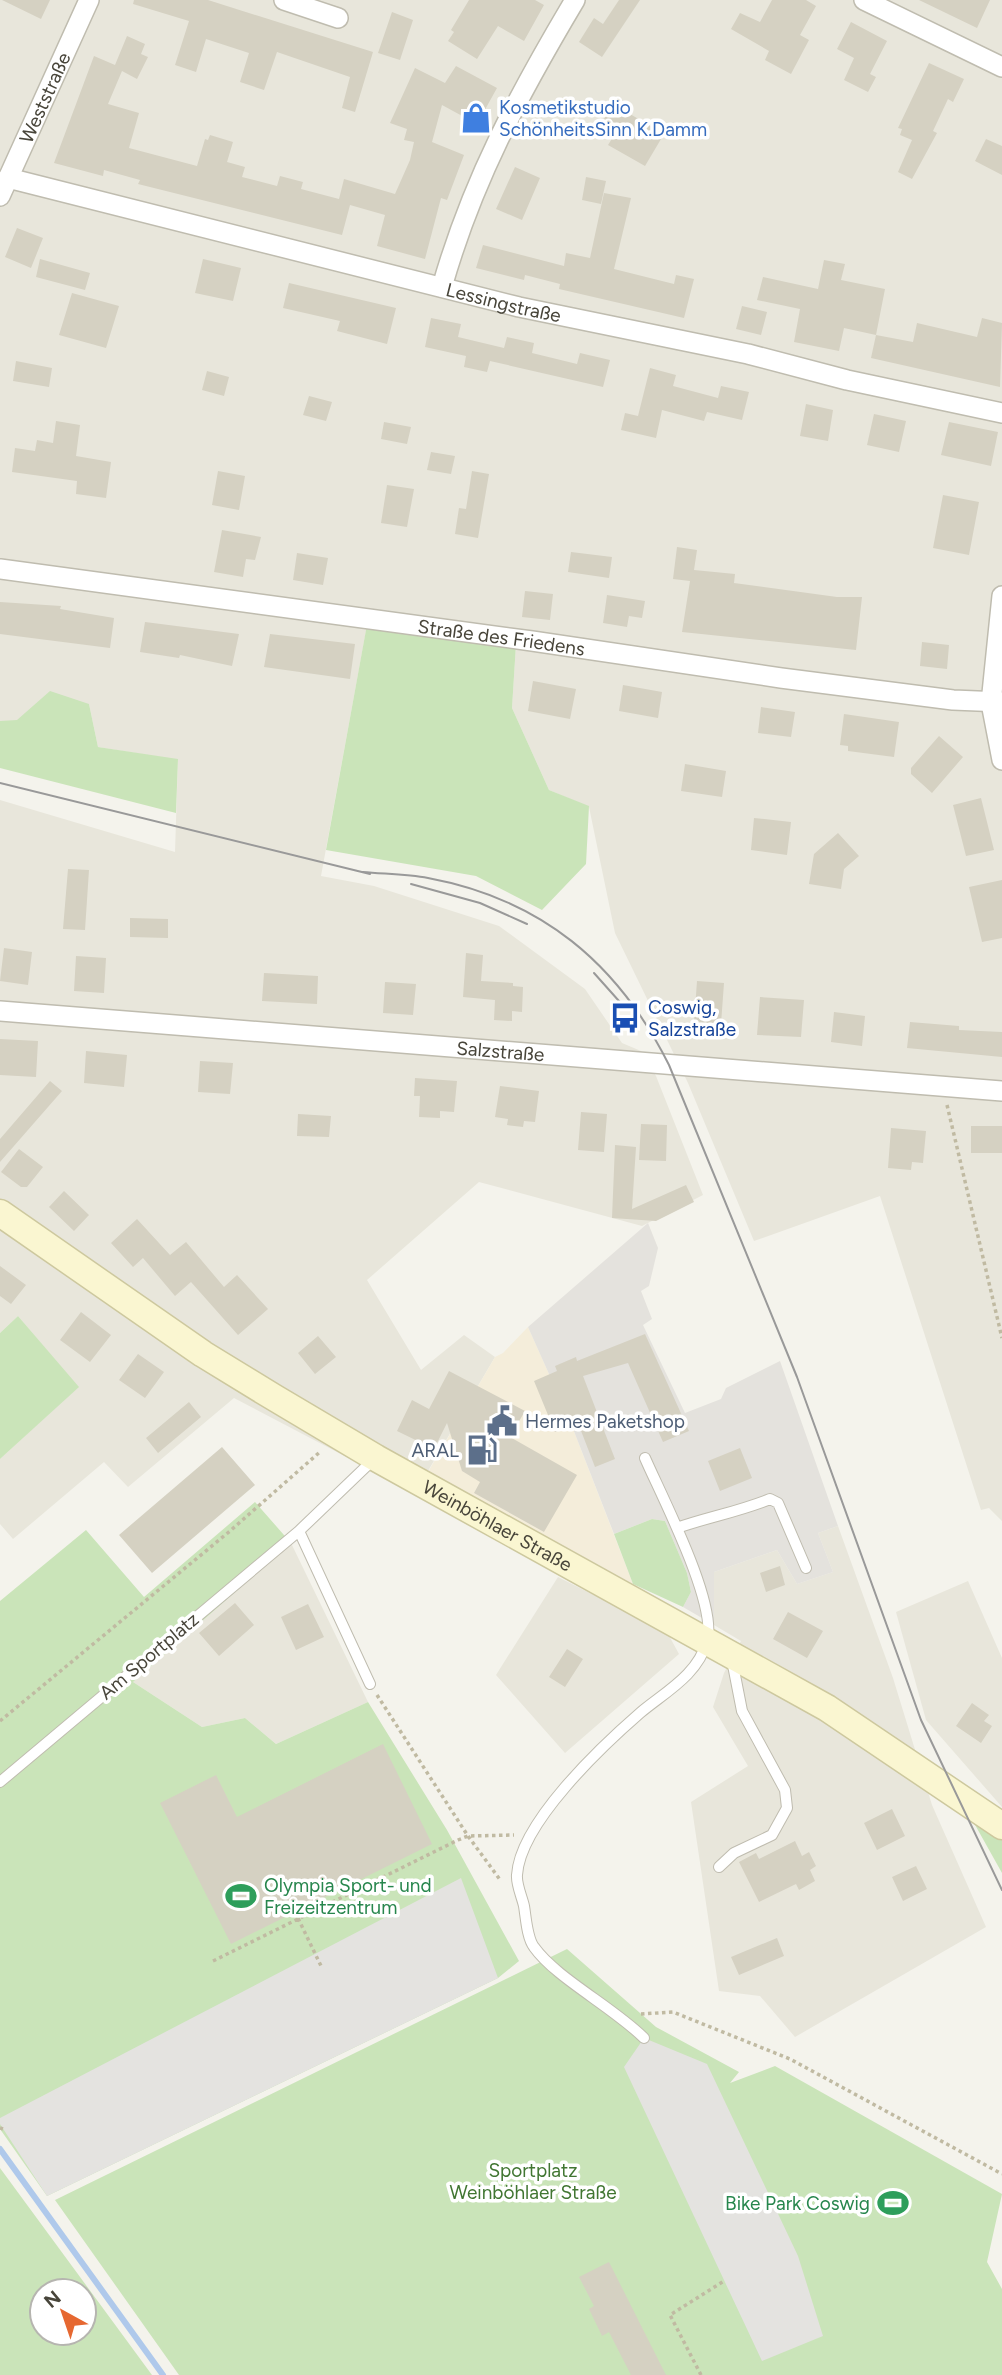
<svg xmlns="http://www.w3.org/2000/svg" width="1002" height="2375" viewBox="0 0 1002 2375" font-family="Figtree,sans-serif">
  <rect width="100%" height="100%" fill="#f4f3ec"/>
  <path fill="#e8e6db" d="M0,0h1002v1521l-13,-13 -8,2 -101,-314 -126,45 -66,-158 -73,-150 -26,-126 -40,-17 -37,-82 4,-64 -148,-24 -47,256 53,10 125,40 86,63 37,54 19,8 15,25 47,119 -61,31 -163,-44 -112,98 54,90 43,-35 31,22 -80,136 -181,-95 -106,89 -24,-25 -91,77 -13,-15v-65l78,-72 -60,-71 -18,17v-533l175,52 3,-92 -80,-13 -9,-43 -72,17h-17z
    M838,1526l55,152 39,127 54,122 -191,110 -35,-41 -41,-5 -28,-189 57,-36 -35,-59 11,-34 17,-32 -27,-16v-53l63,-22 20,34 36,-12 -15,-39z
    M291,1543l77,159 -92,42 -31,-26 -43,9 -69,-45z
    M558,1577l109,55 12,22 -114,99 -69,-78z
    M968,1581l34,77v149l-76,-87 -30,-108z"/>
  <path fill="#f4edda" d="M528,1327l42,94 63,163 -205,-112 67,-115 8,-4z"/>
  <path fill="#e4e2dd" d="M648,1223l10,25 -9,38 -8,5 11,28 -9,6 42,88 36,-14 5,-11 54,-27 58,165 -20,7 15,39 -36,12 -20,-34 -63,22v53l-31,-18 8,-15 -4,-19 -22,-52 -13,-2 -38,15 -44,-113 -42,-94z"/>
  <path fill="#cae4b9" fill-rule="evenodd" d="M368,619l148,25 -4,64 37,82 40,16 -3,58 -44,46 -66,-34 -150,-26z
    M50,691l39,13 9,43 80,12 -2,54 -176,-45v-47l17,-1z
    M18,1316l61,71 -79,72v-126z
    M255,1502l36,41 -158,139 69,45 43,-9 31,26 92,-42 79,128 72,131 -21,17 -451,218 -47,-67v-528l86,-71 58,67z
    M652,1519l13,2 22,52 4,19 -8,15 -50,-23 -19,-50z
    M977,1820l25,18v35l-28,-50z
    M567,1949l89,78 83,45 -9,11 45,-17 227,128 -15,68 15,27v86h-823l-124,-175z
    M0,2168l152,207h-152zM42,2291h42v42h-42z"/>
  <path fill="#e4e3e0" d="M461,1878l37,100 -451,218 -47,-72v-6z
    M644,2038l63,26 91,192 25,80 -61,25 -138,-294z"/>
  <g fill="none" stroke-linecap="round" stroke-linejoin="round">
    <path stroke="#afc9eb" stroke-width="6" d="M0,2149l163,226"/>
  </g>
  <path fill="#d5d1c2" d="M2,0h48l-9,19z
    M134,0h74l165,52 -18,60 -13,-4 8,-31 -73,-25 -13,38 -24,-8 9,-29 -43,-14 -10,33 -21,-7 14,-44 -56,-17z
    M469,0h66l9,5 -20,36 -26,-15 -21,33 -29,-18 6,-9 -3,-2z
    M619,0h21l-38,57 -23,-15 15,-24 9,6z
    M772,0h34l10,6 -16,29 9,5 -18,34 -26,-14 4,-9 -38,-22 9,-16 20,9z
    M919,0h71l-13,28z
    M392,12l21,8 -13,40 -22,-7z
    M851,22l36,19 -17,33 6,3 -8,15 -24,-12 10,-22 -17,-9z
    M127,36l18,8 -4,10 7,3 -11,22 -15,-8 -14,33 31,9 -10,35 68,18 8,-27 3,1 2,-5 23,7 -6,20 18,5 -3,10 35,9 3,-10 23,6 -2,7 38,10 5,-20 51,15 15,-34 4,-18 -10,-2 3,-11 -17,-6 25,-55 30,15 11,-17 41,22 -20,36 -35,-19 -10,37 32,13 -17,45 -6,-2 -16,61 -48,-13 8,-31 -35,-10 -8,30 -204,-51 2,-4 -36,-10 -1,6 -49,-13 40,-107 21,9z
    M929,63l35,16 -11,23 -5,-3 -15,32 4,2 -25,46 -14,-7 14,-32 -12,-5 2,-6 -4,-1z
    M613,104l51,30 -19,32 -37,-21 5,-8 -15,-8z
    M986,139l16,7v29l-27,-14z
    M515,167l25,11 -18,42 -26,-11z
    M586,177l20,4 -5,23 -19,-4z
    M604,193l27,5 -17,71 60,15 2,-9 18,4 -10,39 -125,-29 1,-5 -35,-9 -1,5 -48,-12 7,-23 81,21 2,-13 24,5z
    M17,228l26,10 -12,30 -26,-11z
    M40,259l50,14 -5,17 -49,-13z
    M203,259l38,9 -8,33 -38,-8z
    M824,260l21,4 -4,16 44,9 -9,46 37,7 4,-19 60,14 5,-19 20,5 -2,64 -129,-29 5,-23 -32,-7 -5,23 -45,-9 6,-33 -43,-9 6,-23 55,12z
    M289,283l107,25 -9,36 -50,-13 3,-10 -57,-13z
    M72,293l47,13 -13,42 -47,-13z
    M742,306l25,6 -6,23 -25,-6z
    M431,318l30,6 -3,13 46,11 3,-11 27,6 -2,10 45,11 3,-11 30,7 -7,27 -113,-26 -3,11 -23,-5 2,-11 -41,-9z
    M16,361l36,7 -3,19 -36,-6z
    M650,368l26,7 -3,11 45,12 3,-12 28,6 -7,28 -35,-8 -3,9 -42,-11 -6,28 -35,-8 4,-17 13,3z
    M207,371l22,6 -5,19 -22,-6z
    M309,396l23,6 -6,19 -23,-6z
    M806,404l27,6 -5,31 -28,-5z
    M874,414l32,7 -7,31 -32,-7z
    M56,421l24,4 -4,31 35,6 -5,36 -30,-4 1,-13 -65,-9 3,-24 20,3 2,-11 16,3z
    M384,422l27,5 -4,17 -26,-5z
    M949,422l49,10 -7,34 -50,-11z
    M431,452l24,4 -4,18 -24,-4z
    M218,471l27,5 -6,34 -27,-5z
    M472,471l17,3 -11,64 -23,-4 4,-26 7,1z
    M387,485l27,4 -7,38 -26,-4z
    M943,495l36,7 -10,53 -36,-7z
    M222,530l39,7 -6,23 -9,-1 -3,18 -29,-5z
    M677,547l20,3 -3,20 41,4 -1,9 103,14h25l-6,53 -174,-18 8,-51 -17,-2z
    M571,552l41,5 -3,21 -41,-6z
    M297,553l31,5 -5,27 -30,-5z
    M525,591l28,3 -3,26 -28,-3z
    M607,595l38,6 -3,17 -13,-2 -2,11 -24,-4z
    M0,602l61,4 -1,3 54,9 -4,30 -110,-14z
    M145,622l94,12 -7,32 -52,-11 -1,3 -39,-6z
    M270,634l85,10 -5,35 -86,-12z
    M922,642l27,3 -2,24 -27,-3z
    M533,681l43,8 -6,30 -42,-8z
    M623,685l39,7 -4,26 -39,-7z
    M761,707l34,5 -4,25 -33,-4z
    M844,714l55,8 -5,35 -46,-6v-5l-8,-1z
    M939,736l24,21 -31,36 -21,-19v-6z
    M685,764l41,7 -4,26 -41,-6z
    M981,798l13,52 -28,6 -13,-51z
    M754,818l37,4 -4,33 -36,-5z
    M838,833l21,23 -15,13 -3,20 -32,-5 5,-30z
    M68,869l21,1 -4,60 -22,-1z
    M1002,880v58l-20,4 -13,-55z
    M130,918l38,1v19l-38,-1z
    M4,948l28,4 -4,33 -28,-4z
    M466,953l17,2 -2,26 32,2v3l10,1 -1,25 -10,-1v10l-18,-1 1,-20 -32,-3z
    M76,956l30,2 -2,35 -30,-2z
    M264,973l54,3 -1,28 -55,-3z
    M697,981l27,2 -3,41 -27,-1z
    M385,982l31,2 -3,31 -30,-2z
    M760,997l44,3 -3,37 -44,-2z
    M834,1012l31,4 -3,30 -31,-4z
    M910,1022l49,4v4l43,2v25l-95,-9z
    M0,1039l38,2 -2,36 -36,-2z
    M86,1051l41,4 -3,32 -40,-4z
    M200,1061l33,2 -3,31 -32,-2z
    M415,1078l42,3 -3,31 -14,-1v7l-21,-1 1,-21h-6z
    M50,1081l12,10 -62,71v-23z
    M500,1086l39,5 -4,31 -11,-1 -1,6 -16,-2 1,-6 -13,-2z
    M581,1112l26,2 -3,38 -26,-2z
    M298,1114l33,2 -2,21 -32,-1z
    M641,1124l26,1 -1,36 -27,-1z
    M971,1126h31v27h-31z
    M891,1128l35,3 -3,32 -11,-1 -1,8 -23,-2z
    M615,1145l21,2 -4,62 54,-24 8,17 -38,19 -44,-3z
    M19,1149l24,18 -16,20h-6l-20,-15z
    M64,1191l25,24 -15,16 -25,-24z
    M137,1219l33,36 16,-13 38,45 13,-12 31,34 -30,26 -47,-53 -16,14 -32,-38 -10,9 -22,-24z
    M0,1266l26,19 -15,19 -11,-8z
    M81,1312l30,23 -21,27 -30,-22z
    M645,1334l44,97 -26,11 -35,-79 -45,13 32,83 -20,8 -17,-44 -23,9 -21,-51 23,-10 -2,-5 21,-9 1,4z
    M318,1336l18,21 -21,17 -17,-21z
    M138,1354l26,18 -19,26 -26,-18z
    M449,1371l76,40 -15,26 67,38 -33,57 -70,-39 6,-11 -18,-11 -15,-48 -13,26 -37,-18 15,-31 17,9z
    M189,1402l12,15 -43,36 -12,-15z
    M222,1447l33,38 -103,88 -33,-38z
    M740,1448l12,30 -32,13 -12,-30z
    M780,1566l5,19 -19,7 -6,-19z
    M235,1603l19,22 -35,31 -20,-23z
    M308,1604l16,33 -28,13 -15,-33z
    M788,1612l35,19 -16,27 -34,-19z
    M567,1649l16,10 -18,28 -16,-10z
    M972,1703l17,12 -5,6 8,5 -11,17 -25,-17z
    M383,1744l49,100 -201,100 -71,-141 56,-28 21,42z
    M892,1809l13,27 -28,14 -13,-27z
    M795,1841l7,15 7,-4 7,14 -6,4 5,11 -16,9 -3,-6 -37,18 -20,-40 17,-9 3,6z
    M916,1866l11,23 -24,12 -11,-24z
    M777,1938l7,18 -45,19 -8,-18z
    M609,2262l57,113h-35l-22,-43 -7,4 -13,-27 5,-3 -15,-29z"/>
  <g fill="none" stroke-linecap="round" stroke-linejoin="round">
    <g stroke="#bfbcaf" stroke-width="12">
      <path id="lane" d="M677,1528c31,-11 61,-16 93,-29l8,4 28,65
        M370,1684l-71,-153 74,-71
        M0,1782l299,-251
        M719,1867l15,-14 38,-18 15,-27 -2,-18 -43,-79 -10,-51
        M644,2038c-31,-31 -88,-60 -110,-91 -7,-9 -8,-29 -10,-41 -2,-9 -8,-22 -7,-31 3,-52 85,-129 123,-162 25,-21 58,-38 67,-72 11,-37 -46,-146 -62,-183"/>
    </g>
    <g stroke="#bfbcaf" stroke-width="22">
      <g id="street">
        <path d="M284,0l54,18"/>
        <path d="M864,0l138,67"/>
        <path id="s1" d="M8,178l511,129 229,47 99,26 155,33"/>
        <path id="s2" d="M0,196l89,-196"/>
        <path d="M442,287c30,-106 77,-193 133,-287"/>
        <path id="s3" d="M0,569l532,72 249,37 172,22 49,2"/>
        <path d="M1002,596l-11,107 11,57"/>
        <path id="s4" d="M0,1011l1002,80"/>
      </g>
    </g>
    <g stroke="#cdc89e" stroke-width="29">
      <g id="secondary">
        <path id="s5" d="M0,1213l203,141 72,44 101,60 451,250 175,118"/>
      </g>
    </g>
    <path stroke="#c0baa2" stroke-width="3.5" stroke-dasharray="3.5 3.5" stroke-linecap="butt" d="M947,1105l55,233
      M377,1695l91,141 33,45
      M0,1721l230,-190 91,-80
      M295,1912l27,56
      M213,1961l245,-121 10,-4 46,-1
      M641,2014l32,-2 117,47 212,115
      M0,2128l3,1
      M701,2375l-31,-60 54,-34"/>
    <use href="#lane" stroke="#fff" stroke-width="10"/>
    <use href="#street" stroke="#fff" stroke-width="19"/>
    <use href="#secondary" stroke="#faf6d1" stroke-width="26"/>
    <path stroke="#999" stroke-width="2" d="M0,783l370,91
      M363,872c21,2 44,2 65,6 113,21 190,85 241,187l128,312 124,343 81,170
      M411,884l69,19 47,21
      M594,973l33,37"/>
  </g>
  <defs>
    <g id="shop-bare" transform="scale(2.415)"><path d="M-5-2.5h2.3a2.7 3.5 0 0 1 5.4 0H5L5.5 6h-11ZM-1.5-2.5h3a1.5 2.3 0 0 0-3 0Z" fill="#3f7fe0" stroke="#fff" stroke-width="2.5" paint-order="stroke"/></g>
    <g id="bus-bare" transform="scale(2.415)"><path d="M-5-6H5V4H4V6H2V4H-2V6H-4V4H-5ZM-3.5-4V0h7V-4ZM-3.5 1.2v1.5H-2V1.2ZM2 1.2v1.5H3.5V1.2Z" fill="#1a4fb4" stroke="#fff" stroke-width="2.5" paint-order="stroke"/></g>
    <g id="civic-bare" transform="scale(2.415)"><path d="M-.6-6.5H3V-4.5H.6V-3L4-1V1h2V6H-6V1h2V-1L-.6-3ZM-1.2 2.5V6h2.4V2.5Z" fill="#5c6f8a" stroke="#fff" stroke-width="2.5" paint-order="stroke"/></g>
    <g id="fuel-bare" transform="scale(2.415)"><path d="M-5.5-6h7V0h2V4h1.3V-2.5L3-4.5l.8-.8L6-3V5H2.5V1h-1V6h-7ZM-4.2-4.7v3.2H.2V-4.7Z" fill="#5c6f8a" stroke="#fff" stroke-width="2.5" paint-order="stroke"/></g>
    <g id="stadium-bare" transform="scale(2.415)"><path d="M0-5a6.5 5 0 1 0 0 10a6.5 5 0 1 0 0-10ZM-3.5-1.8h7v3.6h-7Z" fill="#2e9e5b" stroke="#fff" stroke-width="2.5" paint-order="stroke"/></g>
  </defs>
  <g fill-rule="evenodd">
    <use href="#shop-bare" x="476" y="118"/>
    <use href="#bus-bare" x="625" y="1018"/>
    <use href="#civic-bare" x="502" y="1421"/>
    <use href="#fuel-bare" x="482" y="1450"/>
    <use href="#stadium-bare" x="241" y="1896"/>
    <use href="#stadium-bare" x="893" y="2203"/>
  </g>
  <g text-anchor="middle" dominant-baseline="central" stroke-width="7" stroke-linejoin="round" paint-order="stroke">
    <g font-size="19" fill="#48453a" stroke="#fff">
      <text stroke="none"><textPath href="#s2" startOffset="108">Weststraße</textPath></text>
      <text stroke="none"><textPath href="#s1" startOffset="511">Lessingstraße</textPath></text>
      <text stroke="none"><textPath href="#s3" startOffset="506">Straße des Friedens</textPath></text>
      <text stroke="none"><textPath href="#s4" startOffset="502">Salzstraße</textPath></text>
      <text stroke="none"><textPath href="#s5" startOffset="588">Weinböhlaer Straße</textPath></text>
      <text transform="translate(149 1656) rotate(-40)">Am Sportplatz</text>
    </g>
    <g font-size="19" fill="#366cbe" stroke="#fff" text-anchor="start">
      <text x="499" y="107">Kosmetikstudio<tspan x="499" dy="22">SchönheitsSinn K.Damm</tspan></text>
    </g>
    <g font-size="19" fill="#164399" stroke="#fff" text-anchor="start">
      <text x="648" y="1007">Coswig,<tspan x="648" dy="22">Salzstraße</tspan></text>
    </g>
    <g font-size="19" fill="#4e5e75" stroke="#fff" text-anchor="start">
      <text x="525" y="1421">Hermes Paketshop</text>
      <text x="459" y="1450" text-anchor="end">ARAL</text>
    </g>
    <g font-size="19" fill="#27864d" stroke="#fff" text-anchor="start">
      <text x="264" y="1885">Olympia Sport- und<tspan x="264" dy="22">Freizeitzentrum</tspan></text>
      <text x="870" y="2203" text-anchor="end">Bike Park Coswig</text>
    </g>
    <g font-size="19" fill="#417632" stroke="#fff">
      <text x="533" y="2170">Sportplatz<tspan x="533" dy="22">Weinböhlaer Straße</tspan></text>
    </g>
  </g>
  <g transform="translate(63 2312) rotate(320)"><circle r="33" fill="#ffffff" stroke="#b6b5b0" stroke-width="2"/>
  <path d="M0-5L12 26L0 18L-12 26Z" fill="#e66831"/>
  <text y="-10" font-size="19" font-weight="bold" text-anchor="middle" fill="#48453a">N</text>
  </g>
</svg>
